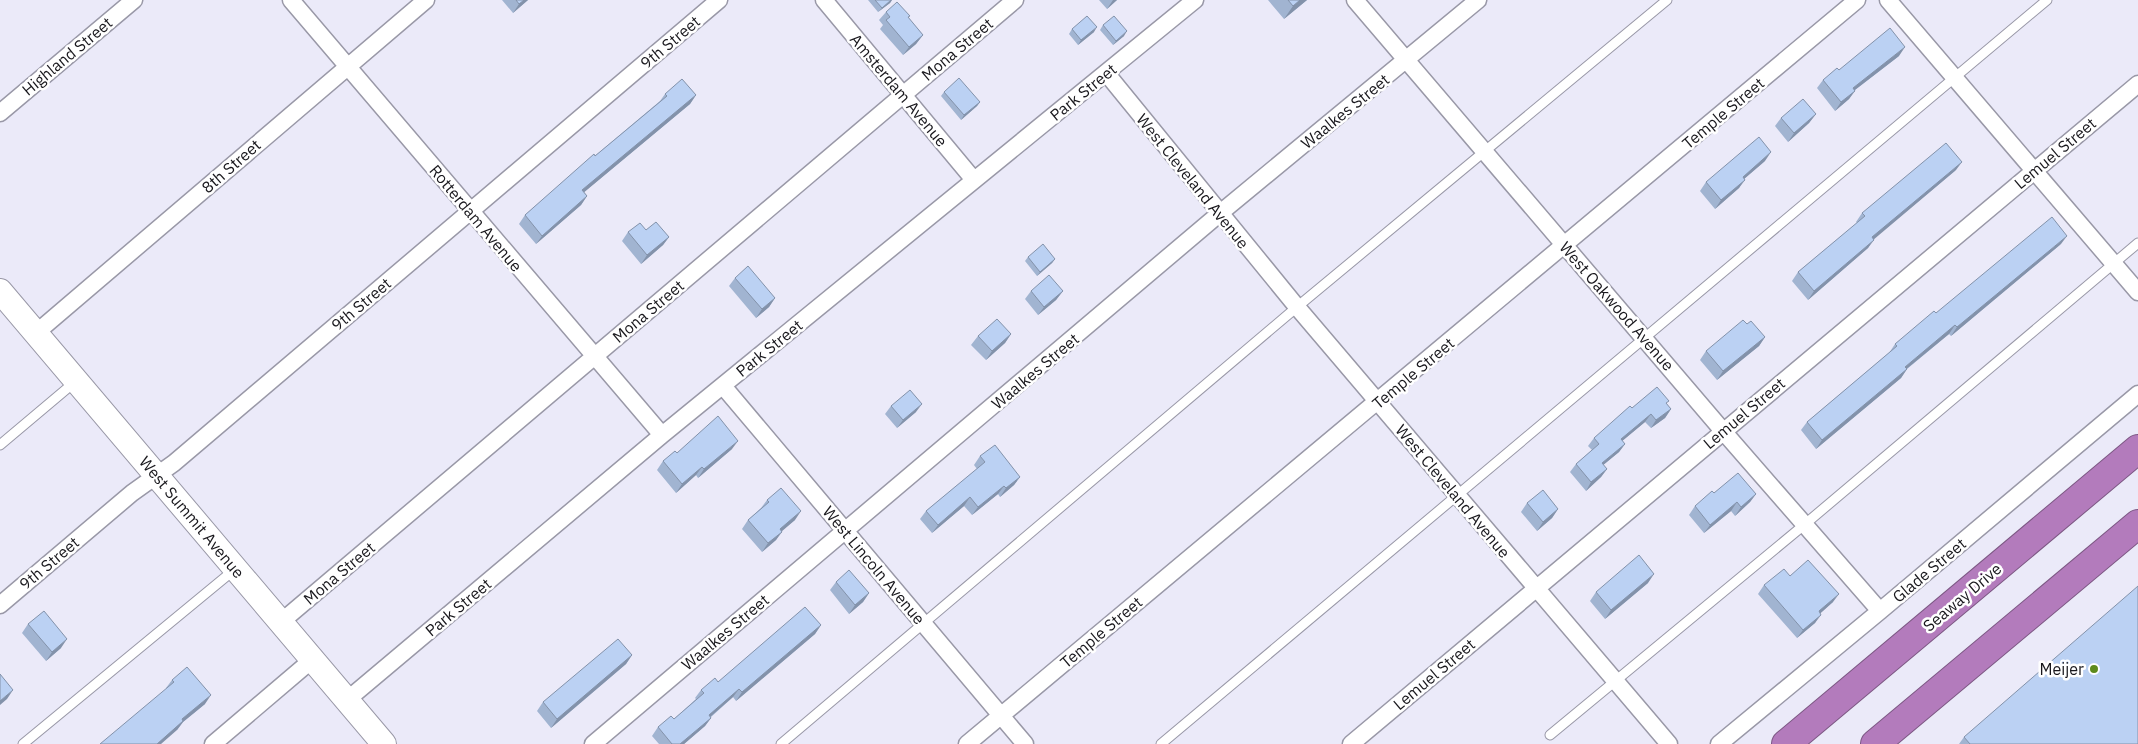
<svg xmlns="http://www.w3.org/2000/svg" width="2138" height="744" viewBox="0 0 2138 744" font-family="'IBM Plex Sans',sans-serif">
  <rect width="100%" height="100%" fill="#ebeaf9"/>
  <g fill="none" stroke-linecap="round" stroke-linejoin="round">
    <g stroke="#9998a7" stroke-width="11">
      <path id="lane" d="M0,445l76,-64
        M1550,735l254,-210 334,-282
        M23,744l211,-174
        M781,744l516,-437 370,-307
        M1161,744l886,-744"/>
    </g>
    <g stroke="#9998a7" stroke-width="19">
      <path id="street" d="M291,0l371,435
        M824,0l150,180
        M1355,0l368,431 157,180
        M1888,0l250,292
        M1107,74l190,233 372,437
        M0,113l134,-113
        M36,333l390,-333
        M723,386l302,358
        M0,605l132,-112 42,-30 545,-463
        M281,622l734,-622
        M347,700l315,-265 533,-435
        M213,744l100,-85
        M593,744l626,-530 259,-214
        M967,744l890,-744
        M1351,744l787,-660
        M1719,744l161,-133 258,-217"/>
    </g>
    <g stroke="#9998a7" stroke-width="26">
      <path id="secondary" d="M0,291l384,453"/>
    </g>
    <g stroke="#7d5884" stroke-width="30">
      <path id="highway" d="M1786,744l352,-295
        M1875,744l263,-220"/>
    </g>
    <use href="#lane" stroke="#fff" stroke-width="9"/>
    <use href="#street" stroke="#fff" stroke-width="16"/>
    <use href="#secondary" stroke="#fff" stroke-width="24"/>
    <use href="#highway" stroke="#b37bbc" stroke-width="28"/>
  </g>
  <path fill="#a1b4d1" d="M502,0h26l-15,13z
    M868,0h24l-2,3 -12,9z
    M1099,0h18l-10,9z
    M1268,0h39l-23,19z
    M886,12l22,6 15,17 -7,9 -13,11 -23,-26 3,-4 -4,-5z
    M1103,25l21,11 -11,9 -13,-15z
    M1072,29l22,3 -16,13 -9,-11z
    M1899,56l-44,34 -6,9 -14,12 -18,-23 6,-8 16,-10z
    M944,92l36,10 -3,4 -16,14 -20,-24z
    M665,94l31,1 -6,9 -106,88 3,4 -6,9 -45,39 -17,-20 6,-9 135,-114z
    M1816,114l-7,9 -21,19 -13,-16 6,-8z
    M1765,161l-21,18 -5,9 -24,21 -15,-18 6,-9z
    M1956,170l-83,69 -5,9 -60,52 -16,-19 6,-9 59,-49 -1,-1 6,-9z
    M646,230l23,7 -6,8 -22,19 -19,-23 6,-9z
    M2061,244l-110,92 -2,-2 -42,35 -6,9 -85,71 -15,-19 6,-8 82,-69 6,-9 41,-31z
    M1028,257l27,2 -3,4 -15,13 -12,-15z
    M735,278l40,20 -6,9 -13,11 -27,-32z
    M1031,291h32l-7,9 -18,15 -13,-16z
    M1747,324l18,13 -6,9 -42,34 -17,-20 6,-9z
    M1011,334l-6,9 -19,17 -15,-15 7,-9z
    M1666,404l5,5 -6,9 -14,10 -6,-6 -23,19 3,3 -6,8 -16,13 4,4 -6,8 -15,14 -16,-19 6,-8 16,-14 -4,-4 6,-8 38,-30z
    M891,406l25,6 -19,16 -12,-14z
    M732,449l-34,29 -2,-3 -20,18 -19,-23 6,-9 14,-8z
    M980,456l40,21 -6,8 -14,12 -2,-3 -26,21 -8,-9 -32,27 -12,-14 6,-8 51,-42 -3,-4z
    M1756,494l-6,8 -15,14 -4,-5 -27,22 -15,-18 6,-9z
    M767,500l28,20 -14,11 -5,9 -14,12 -20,-23 6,-9 13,-12z
    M1527,503l31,6 -6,9 -15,13 -16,-19z
    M1790,576l43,26 -13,11 -5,10 -18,15 -39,-44 6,-9z
    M836,582l33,11 -6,9 -14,12 -19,-24z
    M1648,583l-43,36 -15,-18 6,-9z
    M28,624l33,24 -15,13 -24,-28z
    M821,625l-6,9 -79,67 -3,-4 -22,20v1l-6,8 -21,18h-25l-7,-8 6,-9 16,-8 22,-20 -1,-1 6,-8 17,-8z
    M632,655l-6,9 -75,64 -14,-17 6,-9z
    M172,680l33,24 -22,18 -6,8 -11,-42z
    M1964,737l174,7h-179z"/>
  <path fill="#8392aa" d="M524,0h4l-15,13 6,-9z
    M891,0h1l-2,3 -12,9 4,-4z
    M1113,0h4l-10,9z
    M1300,0h7l-23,19 9,-13z
    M1097,27l-3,5 -16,13 3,-5z
    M1127,31l-3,5 -11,9 3,-4z
    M923,35l-7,9 -13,11 6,-8z
    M1905,47l-6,9 -52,40 6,-8z
    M1855,91l-6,8 -14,12 6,-9z
    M696,95l-6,9 -114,95 6,-9z
    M980,102l-3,4 -16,14 3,-5z
    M1816,114l-7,9 -21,19 6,-9z
    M1771,152l-6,9 -28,24 6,-8z
    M1962,162l-6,8 -90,76 6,-9z
    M1745,180l-6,8 -24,21 6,-9z
    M587,196l-6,9 -45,39 6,-8z
    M2067,236l-6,8 -110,92 6,-9z
    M669,237l-6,8 -22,19 6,-9z
    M1874,240l-6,8 -60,52 6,-9z
    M1055,259l-3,4 -15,13 3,-4z
    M1063,291l-7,9 -18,15 6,-8z
    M775,298l-6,9 -13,11 6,-9z
    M1955,325l-6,9 -50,41 6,-8z
    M1011,334l-6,9 -19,17 6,-9z
    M1765,337l-6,9 -42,34 6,-9z
    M1907,369l-6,9 -85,71 6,-9z
    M922,404l-6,8 -19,16 6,-8z
    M1671,409l-6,9 -14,10 5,-8z
    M1651,414l-6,8 -30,25 6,-8z
    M738,441l-6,8 -34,29 6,-9z
    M1625,444l-6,8 -23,19 6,-8z
    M702,467l-6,8 -20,18 6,-9z
    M1607,469l-6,8 -15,14 5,-9z
    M1020,477l-6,8 -14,12 6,-9z
    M1004,486l-6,8 -26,21 6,-8z
    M1756,494l-6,8 -15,14 6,-9z
    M970,497l-6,9 -32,27 6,-8z
    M1737,502l-6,9 -27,22 6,-8z
    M1558,509l-6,9 -15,13 6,-9z
    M801,511l-6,9 -21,18 6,-9z
    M782,532l-6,8 -14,12 6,-9z
    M1654,574l-6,9 -43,36 6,-9z
    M869,593l-6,9 -14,12 6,-9z
    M1839,594l-6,8 -20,18 6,-9z
    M1821,615l-6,8 -18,15 6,-8z
    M821,625l-6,9 -79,67 6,-9z
    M67,639l-6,9 -15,13 6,-9z
    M632,655l-6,9 -75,64 6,-9z
    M739,689l-6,8 -30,26 6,-8z
    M13,690l-6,9 -7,6v-4z
    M211,695l-6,9 -22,18 -6,8 -16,14h-4l25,-25z
    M711,718l-6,8 -21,18h-4z"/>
  <path fill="#bbd1f3" stroke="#8392aa" d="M516,0h8l-5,4z
    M875,0h16l-9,8z
    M1288,0h12l-7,6z
    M897,2l13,14 -2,1 15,18 -14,12 -23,-27 4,-3 -4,-5z
    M1087,16l10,11 -16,13 -9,-11z
    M1114,16l13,15 -11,10 -13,-16z
    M1890,28l15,19 -52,41 2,3 -14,11 -18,-22 14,-12 2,2z
    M959,78l21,24 -16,13 -20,-23z
    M682,79l14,16 -114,95 5,6 -45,40 -17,-21 69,-61 1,2 72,-60 -2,-2z
    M1803,99l13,15 -22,19 -13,-15z
    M1759,137l12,15 -28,25 2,3 -24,20 -15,-18z
    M1946,143l16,19 -90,75 2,3 -60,51 -16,-19 67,-56 -3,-3z
    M2052,217l15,19 -110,91 -2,-2 -50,42 2,2 -85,71 -15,-18 90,-76 -2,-2 39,-33 2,2z
    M656,222l13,15 -22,18 -19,-23 12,-9 6,7z
    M1043,244l12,15 -15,13 -12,-15z
    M748,266l27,32 -13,11 -27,-31z
    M1049,275l14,16 -19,16 -13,-16z
    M997,319l14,15 -19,17 -14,-15z
    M1743,320l4,4 4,-3 14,16 -42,34 -17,-20z
    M1657,387l12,14 -3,2 5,6 -15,11 -5,-6 -30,25 4,5 -23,19 5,6 -16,13 -15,-18 23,-20 -5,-6 36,-32 2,2z
    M910,390l12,14 -19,16 -12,-14z
    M718,416l20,25 -34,28 -2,-2 -20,17 -19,-23 12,-10 2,2z
    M995,445l25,32 -14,11 -2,-2 -26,21 -8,-10 -32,28 -12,-14 59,-49 -5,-6z
    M1738,473l18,21 -15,13 -4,-5 -27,23 -15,-19 17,-15 2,2z
    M781,488l20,23 -21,18 2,3 -14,11 -20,-23 21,-18 -2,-2z
    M1543,490l15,19 -15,13 -16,-19z
    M1639,555l15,19 -43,36 -15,-18z
    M1808,560l31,34 -20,17 2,4 -18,15 -39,-45 20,-16 6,7z
    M849,570l20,23 -14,12 -19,-23z
    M2138,586v158h-168l-6,-7z
    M805,607l16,18 -79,67 -3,-3 -30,26 2,3 -31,26h-8l-14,-17 13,-11 3,3 30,-26 -3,-3 14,-12 3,4z
    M44,611l23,28 -15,13 -24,-28z
    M618,639l14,16 -75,64 -14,-17z
    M187,667l24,28 -29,24 1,2 -26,23h-57l74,-62 -2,-2z
    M0,674l13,16 -13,11z"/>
  <circle fill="#5d8a1b" stroke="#fff" stroke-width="2" cx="2094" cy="669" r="5"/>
  <g text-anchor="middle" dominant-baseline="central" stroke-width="5" stroke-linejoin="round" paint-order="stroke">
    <g font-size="16" fill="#18171c" stroke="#fff">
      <text transform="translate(670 42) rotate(-40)">9th Street</text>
      <text transform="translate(957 49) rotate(-40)">Mona Street</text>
      <text transform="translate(67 56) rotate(-40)">Highland Street</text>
      <text transform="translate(899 90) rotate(50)">Amsterdam Avenue</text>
      <text transform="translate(1083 92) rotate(-39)">Park Street</text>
      <text transform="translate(1345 111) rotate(-39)">Waalkes Street</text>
      <text transform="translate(1723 113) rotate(-40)">Temple Street</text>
      <text transform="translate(2055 153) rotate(-40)">Lemuel Street</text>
      <text transform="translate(231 166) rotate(-41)">8th Street</text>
      <text transform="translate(1193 181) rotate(51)">West Cleveland Avenue</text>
      <text transform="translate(476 218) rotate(50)">Rotterdam Avenue</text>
      <text transform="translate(361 304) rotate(-40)">9th Street</text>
      <text transform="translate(1617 306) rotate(49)">West Oakwood Avenue</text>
      <text transform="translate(648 311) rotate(-40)">Mona Street</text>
      <text transform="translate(769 348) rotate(-39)">Park Street</text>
      <text transform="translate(1035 371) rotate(-40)">Waalkes Street</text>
      <text transform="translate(1413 373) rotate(-40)">Temple Street</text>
      <text transform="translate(1744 413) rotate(-40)">Lemuel Street</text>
      <text transform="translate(1453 491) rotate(50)">West Cleveland Avenue</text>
      <text transform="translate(192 517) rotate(50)">West Summit Avenue</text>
      <text transform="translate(49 563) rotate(-40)">9th Street</text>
      <text transform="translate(874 565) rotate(50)">West Lincoln Avenue</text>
      <text transform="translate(1929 570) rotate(-40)">Glade Street</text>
      <text transform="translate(339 573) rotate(-40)">Mona Street</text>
      <text transform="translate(1962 597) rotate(-40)">Seaway Drive</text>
      <text transform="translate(458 607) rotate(-40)">Park Street</text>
      <text transform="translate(725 632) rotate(-40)">Waalkes Street</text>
      <text transform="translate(1101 632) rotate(-40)">Temple Street</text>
      <text transform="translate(1434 674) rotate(-40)">Lemuel Street</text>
    </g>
    <g font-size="16" fill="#18171c" stroke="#fff" text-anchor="end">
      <text x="2084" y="669">Meijer</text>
    </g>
  </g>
</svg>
